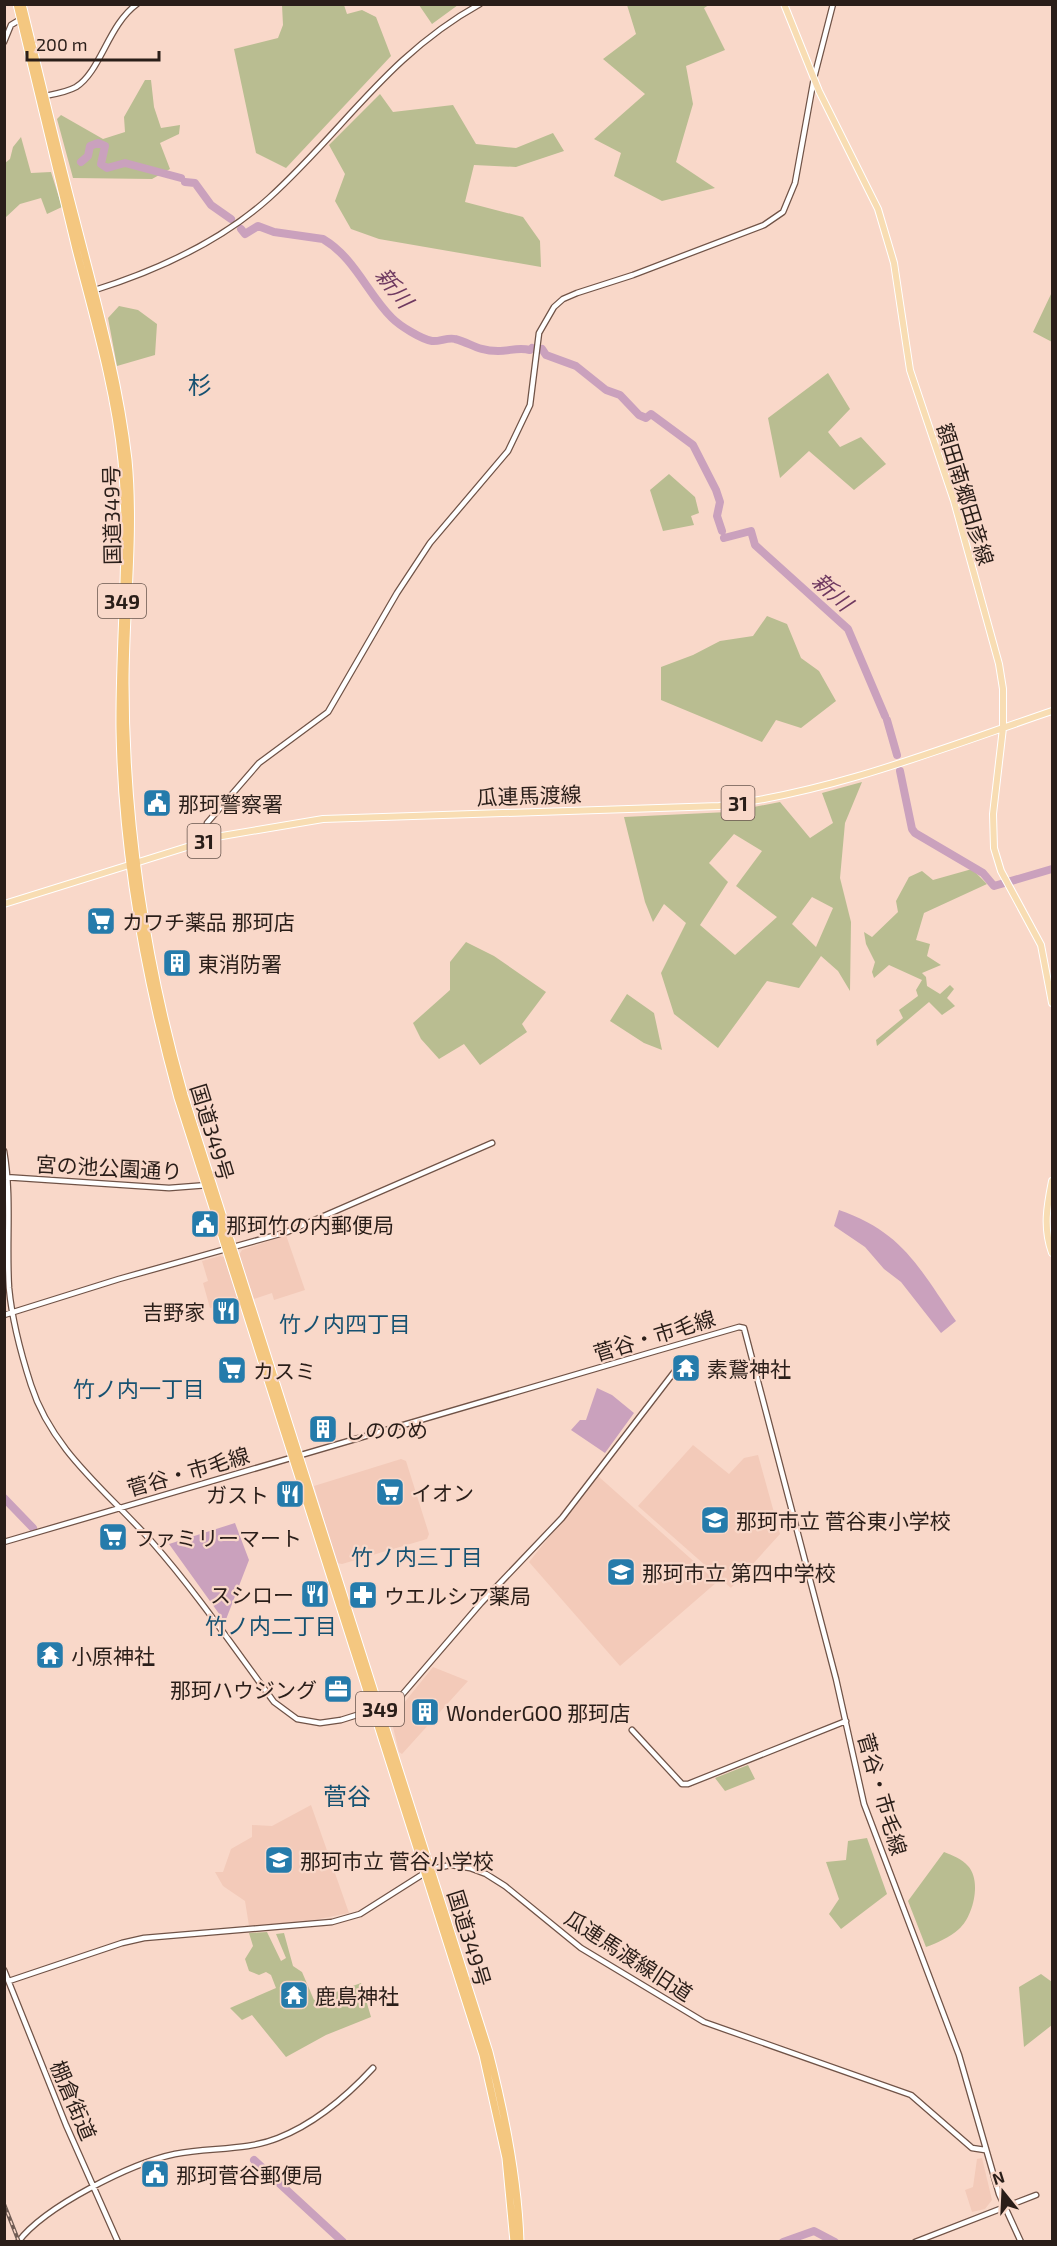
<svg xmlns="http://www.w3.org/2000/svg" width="1057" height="2246" viewBox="0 0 1057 2246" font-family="'Exo 2','Noto Sans JP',sans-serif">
  <rect width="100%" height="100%" fill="#f9d8c9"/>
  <path fill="#f3cab9" d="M286,1235l19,55 -31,10 -2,-7 -18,6 -15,-44 3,-5z
    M220,1256l4,1 14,43 -28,8 -7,-25 5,-2 -6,-20z
    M693,1445l36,29 15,-16 14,-3 22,79 -49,54 -93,-82z
    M401,1459l5,2 23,73 -2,5 -85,25 -5,-1 -23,-77z
    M598,1476l119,106 -97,84 -91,-104z
    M433,1667l35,14 -66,73 -3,-2 -8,-33z
    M311,1805l38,108 -50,10 -50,3 -4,-25 -22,-15 -8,-14h8l8,-23 21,-12v-12l20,1z
    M982,2158l10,42 -7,9 -13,3 -7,-22 8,-3 4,-28z"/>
  <path fill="#b9bd91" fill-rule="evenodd" d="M344,5l3,9 15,-4 14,7 15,39 -105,112 -30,-15 -22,-104 44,-11 5,-13 -1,-20z
    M419,5h39l-26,19z
    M627,5h82l-5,3 21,42 -39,16 7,38 -17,58 39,26 -53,13 -48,-25 7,-23 -27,-14 51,-45 -42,-35 33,-25z
    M145,80h6l3,27 7,21 19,-3 -1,9 -19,9 10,26 -18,10 -79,-1 -16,-59 4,-4 42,24 22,-7 -1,-15z
    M380,94l13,18 60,-7 23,39 40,4 37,-15 11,18 -48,16 -42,-2 -9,37 58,15 17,24 1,26 -162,-28 -28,-10 -16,-28 10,-27 -16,-29z
    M21,137l10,36 20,-1 11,35 -15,7 -6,-16 -21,6 -15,14v-55l5,-4 3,-12z
    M1052,292v50l-19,-10z
    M119,306l19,4 19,14 -2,31 -38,11 -9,-48z
    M828,373l22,36 -22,23 12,15 21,-10 25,27 -32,26 -45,-39 -29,27 -12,-60z
    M669,474l26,23 4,16 -8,3 3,9 -31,6 -13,-41z
    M767,616l20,8 14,34 18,13 17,30 -35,27 -25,-8 -14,22 -101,-42v-33l32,-12 27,-14 33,-5z
    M862,782l-17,41 -5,55 11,44 -1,69 -12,-20 -17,-15 -22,32 -32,-7 -49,67 -44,-34 -13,-41 25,-50 -22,-19 -11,18 -8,-20 -21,-85 104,-5 52,-10 30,36 23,-15 -11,-30zM734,834l28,17 -26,35 41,31 -42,38 -35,-30 28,-43 -19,-19zM812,897l21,11 -17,39 -24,-23z
    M972,869l15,15 -63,29 -8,27 14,4 -3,12 14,9 -19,8 4,4 1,9 13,8 10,-9 4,4 -7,9 8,8 -13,9 -13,-13 -52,44 -1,-6 27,-22 -4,-8 19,-14 -2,-6 6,-10 -33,-15 -15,13 -2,-6 3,-10 -9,-18 -2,-12 8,5 26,-25 -2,-11 13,-24 13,-6 11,9z
    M466,942l28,14 52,36 -24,32 5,8 -47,33 -16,-21 -25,15 -18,-20 -8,-16 37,-33v-28z
    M627,994l27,19 8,37 -18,-7 -34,-22z
    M748,1765l7,14 -30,12 -10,-13z
    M867,1838l20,56 -46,35 -12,-15 10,-15 -13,-37 20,-2 2,-19z
    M944,1852c8,3 18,7 24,14 14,15 5,51 -9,63 -9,8 -22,14 -33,18l-18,-46z
    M267,1932l14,29 5,-3 -10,-24 8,-1 9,33 9,6 12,28 47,-17 10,34 -45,18 -40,22 -34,-42 -10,5 -12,-12 46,-20 -5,-13 -5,-3 -7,3 -10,-4 -4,-12 8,-13 -4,-13z
    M1041,1974l11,8v43l-28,22 -5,-60z"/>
  <path fill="#caa1bd" d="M839,1210c64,22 80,58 117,111l-15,12 -40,-51 -17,-13 -19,-22 -31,-21z
    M597,1388l15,7 22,18 -29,40 -34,-23 9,-10h6z
    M235,1523l14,37 -24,62 -56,-78z"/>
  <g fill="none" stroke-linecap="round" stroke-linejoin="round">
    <path stroke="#caa1bd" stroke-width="8" d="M81,162l7,-6 2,-10 8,-3 7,3 -4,18 6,4 18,-5 56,15
      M185,182l10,1 16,22 20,14
      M241,229l4,5 13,-8 16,6 49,7c32,19 44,54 69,79 8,8 29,21 40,23 7,1 16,-4 23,-2 16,4 22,12 43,12 12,0 20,-4 32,-1l2,-2
      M542,349l4,6 30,11 30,24 14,5 19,20 7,3 5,-4 42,31 23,45 4,12 -3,14 5,15
      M724,538l27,-7 4,14 93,84 37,87
      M887,720l10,35
      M900,771l12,58 3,4 68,40 11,13 58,-17
      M4,1498l29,30
      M254,2160l89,82
      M783,2242l31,-11 21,11"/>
    <g stroke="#705347" stroke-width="7">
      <path id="minor" d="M4,42l7,-17 10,-6
        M45,96c10,-2 22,-4 31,-9 25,-16 32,-62 61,-83
        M92,291c64,-20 127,-48 177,-93 75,-68 119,-143 211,-194
        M207,840v-17l52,-60 69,-51 69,-119 33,-50 78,-92 22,-46 9,-72 15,-26 9,-8 14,-6 56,-18 131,-50 19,-13 12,-29 19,-105 19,-74
        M4,1151c8,46 2,91 5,137 3,32 12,66 22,97 21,66 77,107 121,157 44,50 82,106 122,160l23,17 23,4 21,-3 54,-17 86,-100 81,-85 113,-147
        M4,1177l165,11 39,-3
        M4,1315l115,-36 168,-47 205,-89
        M4,1542l652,-191 83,-24 5,1 92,351 28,125 95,251 40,139 22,48
        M632,1730l50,54h6l158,-63
        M4,1970l62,155 52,117
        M9,1981l113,-38 22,-5 188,-16 28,-8 71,-45 20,-4 19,3 16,6 19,12 76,62 123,74 207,73 61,53 13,2
        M18,2242c27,-36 114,-79 157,-88 34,-7 71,-3 103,-16 36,-14 69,-42 95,-70
        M915,2242l121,-47"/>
    </g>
    <g stroke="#fff" stroke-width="8">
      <path id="major" d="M784,4l35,87 59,118 16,54 16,107 44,131 45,163 4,25v39l-10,86 1,34 7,23 40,74 11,58
        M4,904l218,-68 101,-17 396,-13c115,-14 224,-58 333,-95
        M1052,1181c-5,25 -9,47 0,72"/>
    </g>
    <g stroke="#fff" stroke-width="9">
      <path id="highway" d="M17,4c20,82 39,163 59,245 18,70 39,140 46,212 8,89 -3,179 -2,268 2,125 25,249 58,369l305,957 23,103 8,84
        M22,4c18,73 35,145 54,217 20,78 43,159 52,239 7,74 -3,149 -3,223 0,140 21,278 59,412l305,957c16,62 29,125 31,190"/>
    </g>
    <use href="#minor" stroke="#fff" stroke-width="4.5"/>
    <use href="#major" stroke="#f8ddb3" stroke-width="6"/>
    <use href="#highway" stroke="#f4c780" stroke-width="7"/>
    <g stroke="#715d55" stroke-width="4">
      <path id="rail" d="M4,2204l15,38"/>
    </g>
    <use href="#rail" stroke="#f9d8c9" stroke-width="1.5" stroke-dasharray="4.5" stroke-linecap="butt"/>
  </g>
  <defs>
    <g id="civic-square" transform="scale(1.5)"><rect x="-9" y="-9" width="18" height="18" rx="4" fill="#257bab" stroke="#f9d8c9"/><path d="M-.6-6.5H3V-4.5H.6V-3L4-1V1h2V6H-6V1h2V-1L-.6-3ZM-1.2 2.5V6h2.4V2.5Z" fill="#fff"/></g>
    <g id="supermarket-square" transform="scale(1.5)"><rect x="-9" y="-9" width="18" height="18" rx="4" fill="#257bab" stroke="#f9d8c9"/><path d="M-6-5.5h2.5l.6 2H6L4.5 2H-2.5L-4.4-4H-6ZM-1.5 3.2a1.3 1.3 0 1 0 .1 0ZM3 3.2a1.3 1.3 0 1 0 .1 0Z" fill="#fff"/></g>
    <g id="building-square" transform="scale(1.5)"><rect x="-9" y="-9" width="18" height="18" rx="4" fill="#257bab" stroke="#f9d8c9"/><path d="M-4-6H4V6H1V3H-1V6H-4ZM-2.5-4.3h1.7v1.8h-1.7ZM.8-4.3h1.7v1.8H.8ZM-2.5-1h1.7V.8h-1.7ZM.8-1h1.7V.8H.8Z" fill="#fff"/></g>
    <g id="restaurant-square" transform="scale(1.5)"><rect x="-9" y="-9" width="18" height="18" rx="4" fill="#257bab" stroke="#f9d8c9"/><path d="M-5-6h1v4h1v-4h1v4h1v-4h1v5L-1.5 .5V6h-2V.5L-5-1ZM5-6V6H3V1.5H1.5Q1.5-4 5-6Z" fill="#fff"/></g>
    <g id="temple-square" transform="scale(1.5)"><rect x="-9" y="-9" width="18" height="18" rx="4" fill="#257bab" stroke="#f9d8c9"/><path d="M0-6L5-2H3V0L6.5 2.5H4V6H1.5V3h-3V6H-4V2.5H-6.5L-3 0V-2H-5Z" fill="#fff"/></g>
    <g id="school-square" transform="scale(1.5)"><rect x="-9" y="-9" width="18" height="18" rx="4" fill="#257bab" stroke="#f9d8c9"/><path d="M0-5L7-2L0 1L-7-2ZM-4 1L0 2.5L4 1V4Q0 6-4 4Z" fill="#fff"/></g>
    <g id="pharmacy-square" transform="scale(1.5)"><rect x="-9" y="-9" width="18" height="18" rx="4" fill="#257bab" stroke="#f9d8c9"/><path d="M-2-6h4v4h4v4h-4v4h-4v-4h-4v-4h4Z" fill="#fff"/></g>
    <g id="office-square" transform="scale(1.5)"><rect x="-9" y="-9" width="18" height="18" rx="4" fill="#257bab" stroke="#f9d8c9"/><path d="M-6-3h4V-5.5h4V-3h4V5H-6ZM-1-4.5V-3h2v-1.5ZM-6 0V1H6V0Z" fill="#fff"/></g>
  </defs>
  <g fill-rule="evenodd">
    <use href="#civic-square" x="157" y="803"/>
    <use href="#supermarket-square" x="101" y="921"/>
    <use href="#building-square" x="177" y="963"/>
    <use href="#civic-square" x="205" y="1224"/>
    <use href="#restaurant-square" x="226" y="1311"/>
    <use href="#temple-square" x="686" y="1368"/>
    <use href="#supermarket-square" x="232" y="1370"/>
    <use href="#building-square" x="323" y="1429"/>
    <use href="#supermarket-square" x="390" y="1492"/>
    <use href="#restaurant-square" x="290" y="1494"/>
    <use href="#school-square" x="715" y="1520"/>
    <use href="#supermarket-square" x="113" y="1537"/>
    <use href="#school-square" x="621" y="1572"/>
    <use href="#restaurant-square" x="315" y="1594"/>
    <use href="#pharmacy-square" x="363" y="1595"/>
    <use href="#temple-square" x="50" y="1655"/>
    <use href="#office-square" x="338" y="1689"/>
    <use href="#building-square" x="425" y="1712"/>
    <use href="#school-square" x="279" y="1860"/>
    <use href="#temple-square" x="294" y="1995"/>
    <use href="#civic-square" x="155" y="2174"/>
  </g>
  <g text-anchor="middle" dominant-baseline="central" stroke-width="4.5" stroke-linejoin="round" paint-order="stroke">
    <g fill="#f9d8c9" stroke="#68564e" stroke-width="1.5">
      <rect x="98" y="584" width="48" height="34" rx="4.5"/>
      <rect x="721.5" y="786" width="33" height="34" rx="4.5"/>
      <rect x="187.5" y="824" width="33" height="34" rx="4.5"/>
      <rect x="356" y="1692" width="48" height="34" rx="4.5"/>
    </g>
    <g font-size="20" font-weight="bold" fill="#2a1e19">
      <text x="122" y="601">349</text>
      <text x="738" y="803">31</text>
      <text x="204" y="841">31</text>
      <text x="380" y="1709">349</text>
    </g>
    <g font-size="21" fill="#2a1e19" stroke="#f9d8c9">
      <text transform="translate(966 494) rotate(73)">額田南郷田彦線</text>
      <text transform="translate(111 515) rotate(-91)">国道349号</text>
      <text transform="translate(529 795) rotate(-2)">瓜連馬渡線</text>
      <text transform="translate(213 1132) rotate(73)">国道349号</text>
      <text transform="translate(109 1167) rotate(3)">宮の池公園通り</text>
      <text transform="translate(654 1335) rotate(-17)">菅谷・市毛線</text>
      <text transform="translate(188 1471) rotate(-16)">菅谷・市毛線</text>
      <text transform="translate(883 1794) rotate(74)">菅谷・市毛線</text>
      <text transform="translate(470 1938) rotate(73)">国道349号</text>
      <text transform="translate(629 1955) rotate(33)">瓜連馬渡線旧道</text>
      <text transform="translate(74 2100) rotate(67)">棚倉街道</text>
    </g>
    <g font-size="21" fill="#2a1e19" stroke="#f9d8c9" text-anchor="start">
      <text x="178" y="803">那珂警察署</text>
      <text x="122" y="921">カワチ薬品 那珂店</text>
      <text x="198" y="963">東消防署</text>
      <text x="226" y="1224">那珂竹の内郵便局</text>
      <text x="205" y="1311" text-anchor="end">吉野家</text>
      <text x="707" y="1368">素鵞神社</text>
      <text x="253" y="1370">カスミ</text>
      <text x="344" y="1429">しののめ</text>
      <text x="411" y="1492">イオン</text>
      <text x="269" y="1494" text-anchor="end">ガスト</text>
      <text x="736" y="1520">那珂市立 菅谷東小学校</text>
      <text x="134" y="1537">ファミリーマート</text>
      <text x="642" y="1572">那珂市立 第四中学校</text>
      <text x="294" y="1594" text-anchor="end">スシロー</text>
      <text x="384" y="1595">ウエルシア薬局</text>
      <text x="71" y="1655">小原神社</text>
      <text x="317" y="1689" text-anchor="end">那珂ハウジング</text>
      <text x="446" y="1712">WonderGOO 那珂店</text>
      <text x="300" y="1860">那珂市立 菅谷小学校</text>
      <text x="315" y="1995">鹿島神社</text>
      <text x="176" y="2174">那珂菅谷郵便局</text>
    </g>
    <g font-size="22" font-style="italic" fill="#6f3960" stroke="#f9d8c9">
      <text transform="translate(395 287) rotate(51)">新川</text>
      <text transform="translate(833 591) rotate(42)">新川</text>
    </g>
    <g font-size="22" fill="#165171" stroke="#f9d8c9">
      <text x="345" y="1323">竹ノ内四丁目</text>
      <text x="139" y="1388">竹ノ内一丁目</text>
      <text x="417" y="1556">竹ノ内三丁目</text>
      <text x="271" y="1625">竹ノ内二丁目</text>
    </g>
    <g font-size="24" fill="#165171" stroke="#f9d8c9">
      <text x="200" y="384">杉</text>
      <text x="347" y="1795">菅谷</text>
    </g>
  </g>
  <rect width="1057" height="2246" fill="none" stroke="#2a1e19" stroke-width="12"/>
  <g transform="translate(1003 2192) rotate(342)" stroke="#f9d8c9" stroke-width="4.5" paint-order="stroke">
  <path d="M0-4.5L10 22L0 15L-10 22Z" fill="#2a1e19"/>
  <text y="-9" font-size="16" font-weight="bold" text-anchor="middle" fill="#2a1e19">N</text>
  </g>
  <path d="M27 51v9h132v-9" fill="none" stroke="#2a1e19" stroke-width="3"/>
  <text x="36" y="51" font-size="18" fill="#2a1e19" stroke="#f9d8c9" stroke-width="4.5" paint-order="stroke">200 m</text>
</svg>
